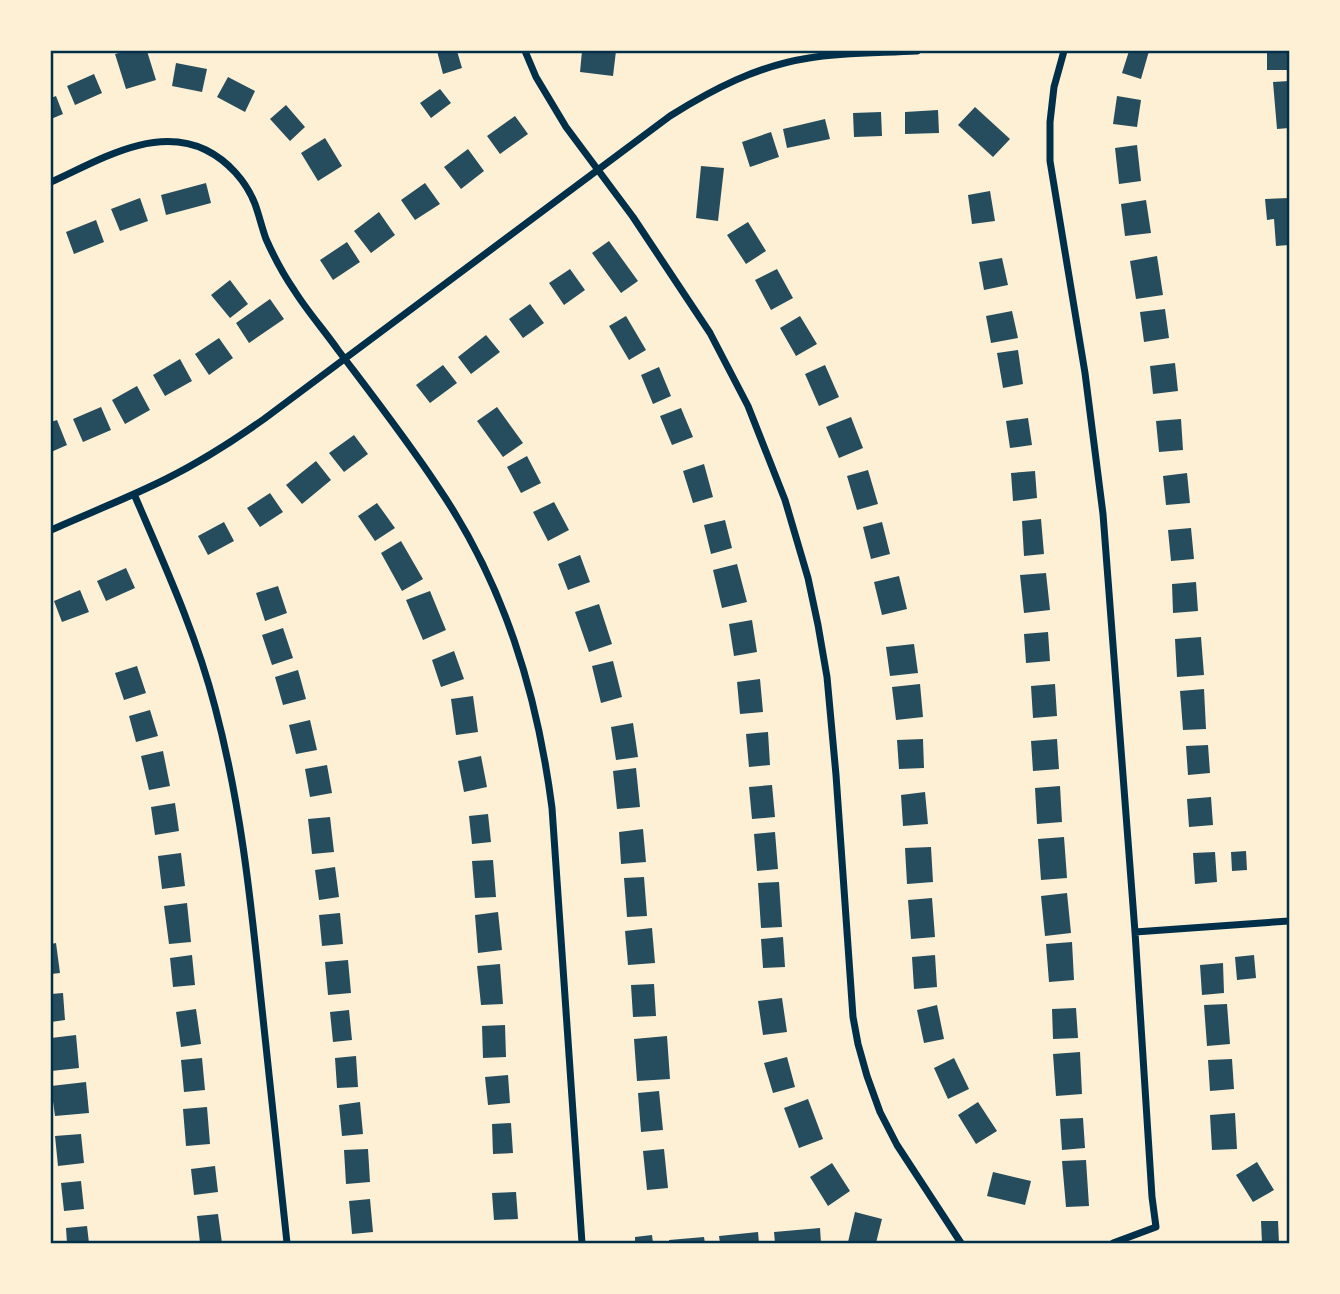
<svg xmlns="http://www.w3.org/2000/svg" width="1340" height="1294" viewBox="0 0 1340 1294" font-family="Barlow,sans-serif">
  <rect width="100%" height="100%" fill="#fdf0d5"/>
  <path fill="#264d5e" d="M127,51h20l9,29 -30,9 -11,-35z
    M437,51h20l5,17 -19,6z
    M582,51h34l-3,25 -33,-4z
    M1129,51h20l-8,28 -19,-6z
    M1267,51h22v19h-22z
    M176,63l31,6 -5,23 -30,-6z
    M94,74l8,19 -27,12 -8,-19z
    M228,77l27,14 -10,21 -28,-15z
    M1289,81v47l-12,1 -4,-47z
    M440,89l11,14 -20,15 -11,-15z
    M56,96l7,18 -12,5v-21z
    M1117,96l24,4 -4,27 -24,-3z
    M286,105l19,22 -15,14 -20,-22z
    M975,107l35,32 -17,18 -35,-32z
    M938,110l1,23 -34,1v-22z
    M881,112l1,24 -28,1 -1,-24z
    M515,116l13,18 -28,20 -13,-18z
    M825,119l5,20 -43,9 -4,-19z
    M771,132l8,25 -29,10 -8,-25z
    M325,138l17,28 -24,15 -17,-28z
    M1137,145l4,36 -22,3 -4,-36z
    M468,149l16,22 -23,18 -17,-22z
    M701,166l23,2 -6,53 -22,-3z
    M206,183l5,20 -45,12 -5,-20z
    M425,183l15,21 -25,16 -14,-20z
    M990,191l5,30 -23,3 -4,-29z
    M140,198l8,23 -28,10 -9,-22z
    M1289,198v47l-13,1 -2,-27 -7,1 -2,-21z
    M1146,200l5,33 -26,3 -4,-32z
    M379,212l16,23 -24,18 -17,-22z
    M96,220l8,22 -30,12 -8,-22z
    M748,222l18,29 -20,13 -19,-29z
    M609,241l29,40 -17,12 -29,-40z
    M347,242l13,20 -27,18 -13,-20z
    M1157,256l6,39 -27,4 -6,-38z
    M1002,258l6,27 -24,5 -5,-28z
    M570,269l15,21 -21,15 -15,-22z
    M777,269l16,29 -22,12 -16,-30z
    M230,280l18,24 -18,14 -19,-23z
    M270,299l14,20 -35,24 -13,-20z
    M530,304l14,19 -21,15 -14,-19z
    M1165,309l4,29 -25,4 -4,-30z
    M1012,311l6,27 -27,5 -5,-27z
    M626,316l20,34 -17,10 -20,-34z
    M800,316l17,28 -21,12 -16,-28z
    M486,335l14,17 -29,22 -13,-17z
    M219,338l14,20 -24,17 -14,-21z
    M1018,350l5,34 -20,4 -6,-35z
    M180,359l12,22 -27,15 -12,-21z
    M1175,363l3,28 -25,3 -3,-28z
    M443,365l14,18 -27,20 -14,-18z
    M825,365l14,32 -20,9 -14,-32z
    M659,367l12,29 -18,8 -12,-29z
    M137,386l13,24 -25,14 -13,-24z
    M101,407l10,23 -28,12 -10,-23z
    M497,407l26,36 -20,14 -26,-36z
    M681,408l12,29 -21,8 -12,-29z
    M851,417l12,31 -24,10 -13,-31z
    M1028,418l4,27 -22,3 -4,-27z
    M1181,419l2,31 -24,2 -3,-31z
    M57,420l10,25 -16,7v-30z
    M354,435l14,19 -24,18 -15,-19z
    M527,456l14,27 -20,10 -14,-26z
    M316,461l15,19 -29,24 -16,-19z
    M704,464l9,33 -20,6 -10,-32z
    M868,470l10,34 -21,6 -10,-34z
    M1035,471l2,27 -24,3 -2,-28z
    M1187,473l3,30 -24,2 -3,-29z
    M270,493l13,19 -23,15 -13,-19z
    M554,502l15,28 -21,11 -15,-29z
    M377,503l18,25 -20,13 -17,-25z
    M1041,519l3,35 -20,2 -2,-35z
    M725,520l7,28 -21,6 -7,-29z
    M224,522l10,19 -26,14 -10,-19z
    M882,522l8,32 -19,5 -8,-32z
    M1191,528l3,31 -23,2 -3,-31z
    M401,541l22,38 -21,12 -21,-38z
    M580,555l10,27 -22,8 -10,-26z
    M737,564l10,38 -25,6 -9,-38z
    M126,568l9,20 -29,13 -9,-20z
    M1046,573l4,37 -26,3 -4,-38z
    M899,576l8,33 -25,6 -8,-33z
    M1196,582l2,29 -25,2 -1,-29z
    M278,586l9,27 -22,8 -9,-28z
    M80,590l9,22 -27,10 -8,-21z
    M430,591l16,39 -23,10 -17,-40z
    M599,604l13,40 -23,8 -14,-40z
    M752,620l5,32 -23,4 -5,-32z
    M283,628l10,30 -21,7 -10,-30z
    M1048,632l2,29 -24,2 -2,-29z
    M1201,637l3,38 -27,2 -2,-38z
    M914,644l4,29 -28,3 -4,-29z
    M454,651l10,28 -23,8 -9,-27z
    M613,661l9,36 -21,6 -9,-37z
    M137,666l9,27 -22,7 -9,-27z
    M298,670l8,29 -23,6 -8,-28z
    M760,679l3,33 -23,2 -3,-32z
    M920,684l3,33 -27,3 -4,-33z
    M1055,684l2,32 -24,2 -2,-32z
    M1204,689l2,40 -23,1 -3,-39z
    M473,696l5,36 -22,3 -5,-36z
    M150,710l8,26 -22,6 -7,-26z
    M310,720l7,30 -21,4 -7,-29z
    M633,723l5,34 -22,3 -5,-33z
    M768,732l2,33 -21,2 -3,-33z
    M923,739l1,29 -25,1 -2,-29z
    M1057,739l2,30 -26,2 -2,-30z
    M1208,745l2,28 -22,2 -2,-29z
    M163,751l7,35 -21,4 -8,-34z
    M481,756l6,31 -23,5 -6,-31z
    M327,765l5,28 -22,4 -5,-28z
    M636,768l4,39 -23,2 -4,-38z
    M772,785l3,32 -23,2 -3,-32z
    M1060,786l2,36 -25,2 -2,-36z
    M925,792l3,32 -25,2 -2,-31z
    M1211,797l2,28 -24,2 -2,-28z
    M175,803l4,28 -24,4 -4,-28z
    M488,814l3,28 -19,2 -3,-28z
    M330,817l4,35 -22,2 -4,-35z
    M643,829l3,33 -25,2 -2,-32z
    M775,832l3,37 -21,2 -3,-37z
    M1064,837l3,41 -26,2 -3,-41z
    M931,847l2,35 -26,2 -2,-36z
    M1246,851l1,19 -15,1 -1,-19z
    M1215,852l2,30 -22,2 -2,-31z
    M181,853l4,33 -23,3 -4,-33z
    M493,860l3,37 -21,1 -3,-37z
    M335,867l4,30 -20,3 -4,-30z
    M644,877l3,39 -20,1 -3,-39z
    M779,882l3,45 -21,1 -3,-45z
    M1067,893l4,40 -26,3 -4,-40z
    M932,898l3,39 -24,2 -3,-39z
    M187,903l4,39 -22,2 -5,-38z
    M498,912l4,38 -24,3 -3,-38z
    M340,913l3,31 -21,2 -3,-31z
    M652,928l3,35 -27,2 -3,-34z
    M783,937l2,30 -22,1 -2,-29z
    M1072,942l2,38 -25,2 -3,-38z
    M56,943l4,30 -9,1v-30z
    M192,955l3,30 -22,2 -3,-29z
    M935,955l2,32 -23,2 -2,-32z
    M1254,955l2,23 -19,2 -2,-23z
    M348,960l3,33 -23,2 -3,-33z
    M1223,963l1,30 -22,2 -2,-30z
    M500,964l3,40 -22,1 -4,-39z
    M654,984l2,32 -23,1 -2,-32z
    M63,993l2,27 -14,2v-28z
    M782,998l5,34 -24,3 -5,-34z
    M1227,1004l3,40 -23,2 -3,-41z
    M937,1005l7,34 -20,4 -7,-33z
    M1076,1008l2,30 -25,1 -1,-30z
    M196,1009l5,35 -20,3 -5,-35z
    M349,1010l3,30 -19,2 -3,-30z
    M505,1025l1,32 -23,1 -1,-32z
    M76,1035l3,33 -28,3v-33z
    M667,1036l3,43 -33,2 -3,-42z
    M1080,1052l2,42 -26,2 -3,-42z
    M356,1056l2,31 -21,1 -2,-30z
    M787,1057l8,30 -22,6 -9,-30z
    M202,1058l3,32 -21,2 -3,-32z
    M954,1058l15,31 -21,10 -14,-31z
    M1232,1059l2,30 -24,2 -2,-31z
    M508,1075l2,28 -22,2 -3,-28z
    M86,1082l3,31 -34,3 -4,-30z
    M659,1091l4,39 -22,2 -3,-39z
    M808,1099l15,40 -24,9 -15,-40z
    M360,1102l3,32 -21,2 -3,-31z
    M978,1102l19,29 -21,13 -18,-29z
    M207,1107l3,37 -24,2 -3,-37z
    M1235,1113l2,36 -25,1 -2,-35z
    M1083,1118l2,30 -23,2 -2,-31z
    M511,1123l2,30 -20,1 -1,-30z
    M81,1134l3,29 -26,3 -3,-30z
    M368,1149l2,33 -24,2 -2,-34z
    M664,1149l4,39 -21,2 -4,-39z
    M1086,1160l3,46 -23,1 -4,-46z
    M1257,1162l17,28 -21,12 -17,-27z
    M832,1163l18,28 -22,15 -18,-29z
    M215,1166l3,26 -24,3 -3,-26z
    M993,1172l38,9 -6,24 -38,-9z
    M81,1181l3,28 -20,2 -3,-28z
    M516,1192l2,27 -24,1 -2,-27z
    M370,1199l3,33 -21,2 -3,-33z
    M855,1212l27,7 -6,24 -28,-1z
    M218,1214l4,29h-22l-3,-27z
    M1261,1221h17l1,22h-17z
    M87,1226l2,17h-22l-1,-15z
    M820,1228l1,15h-46l-1,-11z
    M758,1232l1,11h-39l-1,-7z
    M652,1235l1,8h-18v-6z
    M704,1237l1,6h-36v-3z"/>
  <g fill="none" stroke-linecap="round" stroke-linejoin="round">
    <path stroke="#003049" stroke-width="7" d="M525,51l11,26 30,50 67,90 77,116 38,73 37,94 23,78 10,47 9,52 9,98 17,242 5,27 9,32 13,36 17,33 64,98
      M1064,51l-10,36 -4,35v39l35,212 18,141 32,418 17,265 4,30 -43,16
      M51,182c47,-21 103,-57 155,-32 22,11 40,31 49,54 4,11 7,24 11,35 8,18 17,35 28,51 13,21 30,40 44,60 34,45 69,90 100,137 66,97 99,205 114,321l30,435
      M134,494c30,70 62,139 81,213 25,94 35,186 45,283 9,84 18,169 27,253
      M51,530c38,-17 77,-32 115,-51 34,-17 67,-38 98,-60l406,-303c43,-27 87,-50 139,-58 35,-6 72,-5 108,-7
      M1135,932l154,-11"/>
  </g>
  <rect width="1340" height="1294" fill="none" stroke="#fdf0d5" stroke-width="105"/>
  <rect x="52" y="52" width="1236" height="1190" fill="none" stroke="#003049" stroke-width="2.5"/>
</svg>
